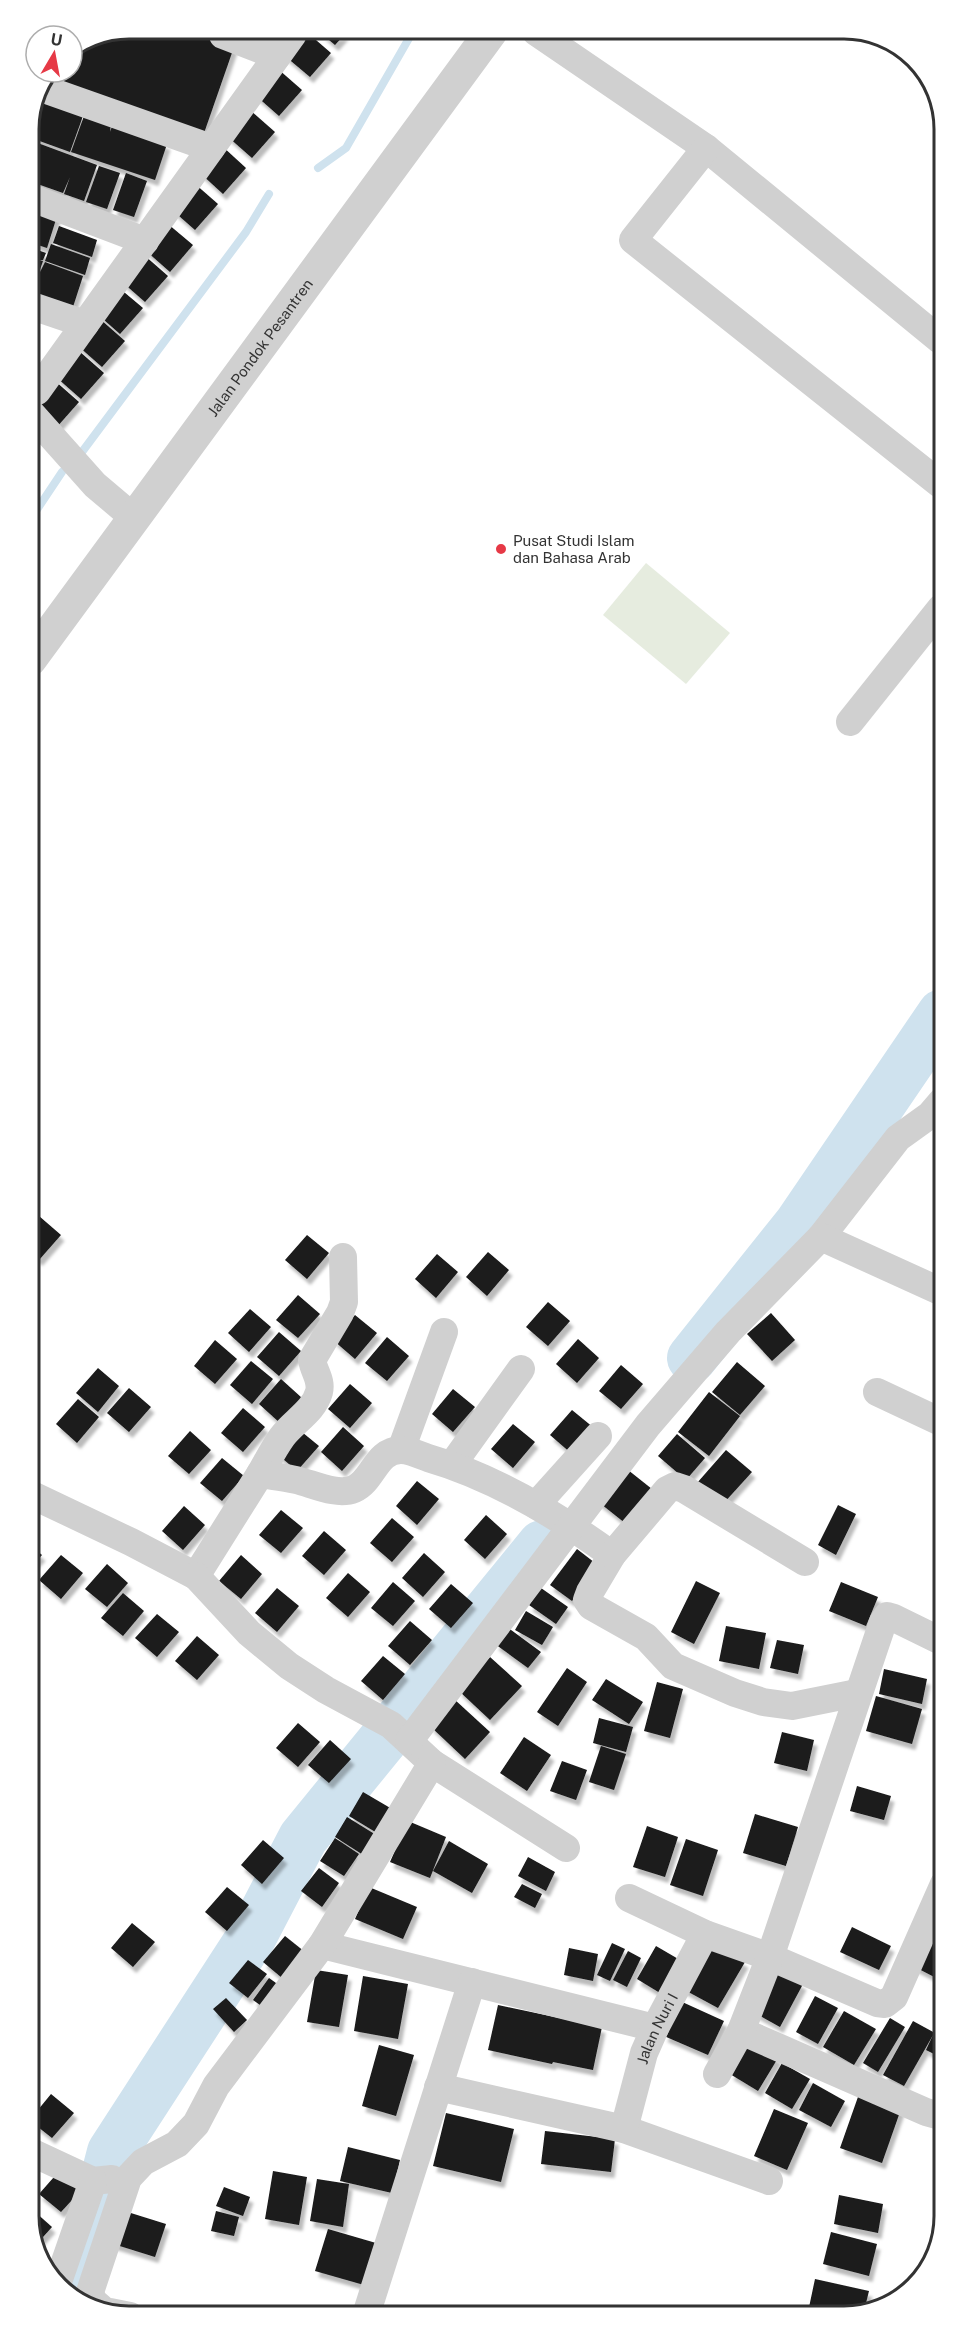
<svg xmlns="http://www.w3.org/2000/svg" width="973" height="2345" viewBox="0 0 973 2345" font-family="'Public Sans',sans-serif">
  <defs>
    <filter id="shadow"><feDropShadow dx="3.5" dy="6" stdDeviation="1.5" flood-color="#0004"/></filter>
  </defs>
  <rect width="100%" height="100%" fill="#fff"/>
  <path fill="#e6ecdf" d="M646,563l84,70 -44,51 -83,-69z"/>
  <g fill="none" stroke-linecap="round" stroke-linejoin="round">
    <path stroke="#cfe2ee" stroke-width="8" d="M318,168l28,-20 66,-115
      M79,456l167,-224 23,-38
      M30,520l32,-48"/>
    <path stroke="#cfe2ee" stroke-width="50" d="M692,1358l107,-134 143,-210
      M74,2298l38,-146 140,-216 51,-98 239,-293"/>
  </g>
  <path fill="#1a1a1a" filter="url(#shadow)" d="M305,34h4l22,19 -21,24 -25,-21z
    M322,34h23l-10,11z
    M201,35l33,12 -31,89 -155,-56 3,-8h21v-24l19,-12z
    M278,69l24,21 -23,26 -25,-22z
    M39,100l44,16 -13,36 -36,-13 -5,15v-32z
    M250,110l25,22 -23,26 -25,-22z
    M84,116l27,10 -1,6 2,-6 55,18 -12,36 -84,-28z
    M35,142l62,23 -13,36 -20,-7 6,-17 -7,16 -34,-12v-23z
    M222,146l24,22 -23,26 -24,-22z
    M99,166l21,7 -13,36 -21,-7z
    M126,173l21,8 -13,36 -21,-7z
    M194,183l24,21 -23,26 -25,-22z
    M29,203l9,3 -9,28z
    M40,207l18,6 -11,35 -18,-6z
    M168,224l25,21 -23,27 -25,-22z
    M59,226l38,14 -5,17 -39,-14z
    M51,244l39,14 -5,17 -40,-14z
    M29,247l17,6 -3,7h-4l4,1 -6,17 8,-16 38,14 -11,34 -40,-15 3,-8 -6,-2z
    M144,255l24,21 -23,26 -24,-21z
    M118,287l25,21 -23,26 -25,-22z
    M100,319l25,22 -23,26 -25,-22z
    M79,351l25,22 -23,26 -25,-22z
    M54,380l25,22 -23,26 -25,-22z
    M39,1216l22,19 -22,25 -8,-7v-28z
    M307,1235l22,18 -22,26 -22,-19z
    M488,1252l21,18 -22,26 -21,-19z
    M437,1254l21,18 -22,26 -21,-19z
    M298,1295l22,19 -22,24 -22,-18z
    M548,1302l22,19 -22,25 -22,-19z
    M250,1309l21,18 -22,25 -21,-19z
    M771,1313l24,27 -23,21 -25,-27z
    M355,1315l22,18 -22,26 -22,-19z
    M279,1332l22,19 -22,25 -22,-19z
    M387,1337l22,19 -22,25 -22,-18z
    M578,1339l21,19 -22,25 -21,-19z
    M215,1340l22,19 -22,25 -21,-18z
    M251,1361l22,18 -21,25 -22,-19z
    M737,1362l28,24 -25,29 -28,-23z
    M621,1365l22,19 -22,25 -22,-18z
    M98,1368l21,18 -21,26 -22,-19z
    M281,1379l21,19 -22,25 -21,-19z
    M350,1384l22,19 -22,25 -22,-19z
    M129,1388l22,19 -22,25 -22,-19z
    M453,1389l22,18 -22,25 -21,-18z
    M709,1392l31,24 -31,40 -31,-24z
    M78,1399l21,18 -22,26 -21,-19z
    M243,1408l22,19 -22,25 -22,-19z
    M572,1410l22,18 -22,26 -22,-19z
    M513,1424l22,18 -22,26 -22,-19z
    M343,1427l21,19 -22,25 -21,-19z
    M297,1428l22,18 -22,25 -22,-19z
    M190,1431l21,19 -22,24 -21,-18z
    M677,1434l28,24 -19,22 -28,-24z
    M726,1450l26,22 -30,33 -25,-22z
    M942,1453h1v28l-9,-3z
    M222,1458l22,18 -22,25 -22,-18z
    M623,1466l34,27 -27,34 -34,-27z
    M417,1481l22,18 -22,26 -21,-19z
    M838,1505l18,9 -20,41 -18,-10z
    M184,1506l21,19 -22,25 -21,-19z
    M281,1510l22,18 -22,25 -22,-18z
    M486,1515l21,19 -22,25 -21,-19z
    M392,1518l22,19 -22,25 -22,-19z
    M324,1531l22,19 -22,25 -22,-19z
    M32,1547l10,8 -10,11z
    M577,1549l22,17 -27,35 -22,-16z
    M424,1553l21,19 -22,25 -21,-19z
    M61,1555l22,18 -22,26 -22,-19z
    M241,1555l21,19 -21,25 -22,-18z
    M107,1564l21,19 -21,24 -22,-18z
    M348,1573l22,19 -22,25 -22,-19z
    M696,1581l24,12 -26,51 -23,-12z
    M393,1582l22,19 -22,25 -22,-18z
    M841,1582l37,15 -12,29 -37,-15z
    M451,1584l22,19 -22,25 -22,-19z
    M277,1588l22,18 -22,26 -22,-19z
    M541,1588l27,19 -12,17 -27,-19z
    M123,1593l21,18 -21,25 -22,-18z
    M526,1611l27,16 -11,18 -27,-15z
    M157,1614l22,18 -22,25 -22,-19z
    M410,1621l22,19 -22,25 -22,-19z
    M726,1626l40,7 -7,36 -40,-8z
    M507,1627l34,25 -13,16 -33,-24z
    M197,1636l22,19 -22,25 -22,-19z
    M777,1640l27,5 -6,29 -28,-6z
    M383,1656l22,18 -22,26 -22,-19z
    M490,1657l32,29 -32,34 -32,-30z
    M567,1668l20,14 -29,44 -21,-14z
    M884,1669l43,10 -5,25 -43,-10z
    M606,1679l37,23 -14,22 -37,-24z
    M657,1682l26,7 -13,49 -26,-7z
    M876,1696l46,13 -10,35 -46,-13z
    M454,1699l36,33 -25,27 -35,-33z
    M599,1718l34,9 -7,25 -33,-9z
    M298,1723l22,19 -22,25 -22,-19z
    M782,1732l32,8 -7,31 -33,-8z
    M524,1737l27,18 -24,36 -27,-18z
    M330,1740l21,19 -22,24 -21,-18z
    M601,1746l25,8 -12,36 -25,-8z
    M562,1761l25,9 -11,30 -26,-9z
    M857,1786l34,10 -7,24 -34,-9z
    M363,1792l29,17 -15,24 -28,-17z
    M755,1814l43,13 -12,39 -43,-13z
    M347,1817l34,21 -13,20 -33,-21z
    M408,1821l38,16 -16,41 -40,-16z
    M647,1826l31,11 -13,40 -32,-10z
    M335,1838l24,16 -15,22 -24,-15z
    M686,1839l32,11 -15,46 -33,-11z
    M263,1840l21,18 -22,26 -21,-19z
    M449,1841l39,23 -16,29 -39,-22z
    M528,1857l27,15 -9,19 -28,-15z
    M319,1868l20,15 -17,24 -21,-16z
    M522,1884l20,10 -7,14 -21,-11z
    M227,1887l22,18 -22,26 -22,-19z
    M369,1887l48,20 -14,32 -48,-20z
    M944,1907v75l-31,-16z
    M132,1923l23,19 -22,25 -22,-19z
    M852,1927l39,19 -12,24 -39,-18z
    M285,1936l25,20 -22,27 -25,-21z
    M708,1941l37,21 -27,46 -37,-20z
    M612,1943l13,6 -15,32 -13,-6z
    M656,1946l24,14 -20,33 -23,-14z
    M569,1948l29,6 -5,27 -29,-6z
    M628,1951l13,7 -14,29 -14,-7z
    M248,1960l19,14 -19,24 -19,-15z
    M316,1970l32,5 -9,52 -32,-5z
    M776,1970l27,14 -23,43 -27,-15z
    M363,1976l45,8 -10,55 -44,-8z
    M269,1978l14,10 -16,22 -14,-10z
    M815,1996l23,12 -20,36 -22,-12z
    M226,1998l21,22 -13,12 -21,-23z
    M680,2001l44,20 -16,34 -44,-19z
    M498,2005l104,22 -9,43 -40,-8 -1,2 -64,-14z
    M844,2011l32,18 -22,36 -31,-18z
    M944,2015v44l-18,-9 7,-15 -29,51 -21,-11 30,-54 22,12z
    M890,2018l15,9 -27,45 -15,-9z
    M750,2041l28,17 -20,33 -28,-17z
    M379,2045l35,10 -18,61 -34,-10z
    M782,2063l28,16 -18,30 -27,-16z
    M813,2083l32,18 -14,26 -32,-17z
    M51,2094l23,19 -22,25 -19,-15v-7z
    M859,2094l42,15 -19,54 -42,-15z
    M774,2109l34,14 -21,47 -33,-14z
    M446,2113l68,16 -13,53 -68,-16z
    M545,2131l70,8 -4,33 -70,-8z
    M348,2147l52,13 -8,33 -52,-12z
    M61,2169l22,19 -22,24 -22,-18z
    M273,2171l34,6 -8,48 -34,-6z
    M317,2179l32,5 -6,43 -33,-6z
    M224,2187l26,10 -7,19 -27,-10z
    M839,2195l44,9 -5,29 -44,-9z
    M118,2209l48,15 -11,33 -48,-15z
    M34,2211l18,16 -18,20z
    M216,2211l23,6 -5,19 -23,-5z
    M328,2229l48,14 -12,42 -49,-14z
    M831,2232l46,12 -8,32 -46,-12z
    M815,2279l54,12 -5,20 -56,1z"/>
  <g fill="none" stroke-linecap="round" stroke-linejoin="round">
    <g stroke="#d0d0d0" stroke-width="28">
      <path d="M536,32l170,116 234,192"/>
      <path d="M223,35l54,21"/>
      <path d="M44,89l167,59"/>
      <path d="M706,148l-73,92 307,244"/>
      <path d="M29,197l116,44"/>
      <path d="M29,305l56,19"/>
      <path d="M37,391l256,-357"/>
      <path d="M29,411l66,74 39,33"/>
      <path d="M850,722l91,-114"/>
      <path d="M821,1237l77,-99 32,-23 12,-14"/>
      <path d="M877,1392l66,31"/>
      <path d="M401,1450l43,-118"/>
      <path d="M452,1465l69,-96"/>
      <path d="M260,1474c7,-12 14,-26 22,-37 11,-15 32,-26 37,-45 3,-12 -5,-20 -7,-32l28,-47 4,-11 -1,-45"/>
      <path d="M32,1495l99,47 65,34 64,-102c12,2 24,3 36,6 17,4 41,16 58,9 19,-8 22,-39 47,-39 8,0 19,5 27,8 66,19 129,57 184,97l-22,37 -3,8 4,6 55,31 27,29 62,27 28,9 29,4 65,-13"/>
      <path d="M536,1505l62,-69"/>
      <path d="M612,1555l55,-65 8,-4 9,3 121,73"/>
      <path d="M196,1576l53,57 40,33 37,24 65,35 41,38 134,85"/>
      <path d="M409,1741l239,-316 80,-93 93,-95 121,55"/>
      <path d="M629,1898l76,36 65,23 107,46 8,1 9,-7 50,-113"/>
      <path d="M322,1945l333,83"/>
      <path d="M741,2031l185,81 18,5"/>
      <path d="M717,2074l24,-43 29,-74 113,-335 4,-6 7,2 49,24"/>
      <path d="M438,2087l186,42 145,52"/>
      <path id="s1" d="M624,2129l20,-76 11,-25 50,-94"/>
      <path d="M33,2153l60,28 19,-2"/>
      <path d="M58,2282l35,-101"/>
      <path d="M101,2308l-8,-7 -3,-9 38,-114 15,-16 34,-18 19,-20 20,-38 106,-141 110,-182"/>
      <path d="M110,2312l20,4"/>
      <path d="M366,2315l106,-333"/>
    </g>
    <path stroke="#d0d0d0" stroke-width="33" id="s2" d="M30,660l461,-628"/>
  </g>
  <circle fill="#e63946" stroke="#fff" stroke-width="2" cx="501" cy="549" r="6"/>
  <g text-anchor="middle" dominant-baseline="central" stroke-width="6" stroke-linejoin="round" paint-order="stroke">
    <g font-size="15" fill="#333" stroke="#fff">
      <text stroke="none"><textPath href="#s2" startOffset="388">Jalan Pondok Pesantren</textPath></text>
      <text stroke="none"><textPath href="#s1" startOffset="106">Jalan Nuri I</textPath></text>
    </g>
    <g font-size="15" fill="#333" stroke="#fff" text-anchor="start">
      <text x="513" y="540">Pusat Studi Islam<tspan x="513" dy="17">dan Bahasa Arab</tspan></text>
    </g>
  </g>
  <path d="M0 0H973V2345H0ZM129 39H844A90 90 0 0 1 934 129V2216A90 90 0 0 1 844 2306H129A90 90 0 0 1 39 2216V129A90 90 0 0 1 129 39Z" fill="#fff" fill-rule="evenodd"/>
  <path fill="none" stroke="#333" stroke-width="3" d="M129 39H844A90 90 0 0 1 934 129V2216A90 90 0 0 1 844 2306H129A90 90 0 0 1 39 2216V129A90 90 0 0 1 129 39Z"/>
  <g transform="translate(54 54) rotate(10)"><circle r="28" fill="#ffffff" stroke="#adadad" stroke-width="1.5"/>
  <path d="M0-4.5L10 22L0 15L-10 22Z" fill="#e63946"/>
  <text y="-9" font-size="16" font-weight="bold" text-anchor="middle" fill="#333333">U</text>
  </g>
</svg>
